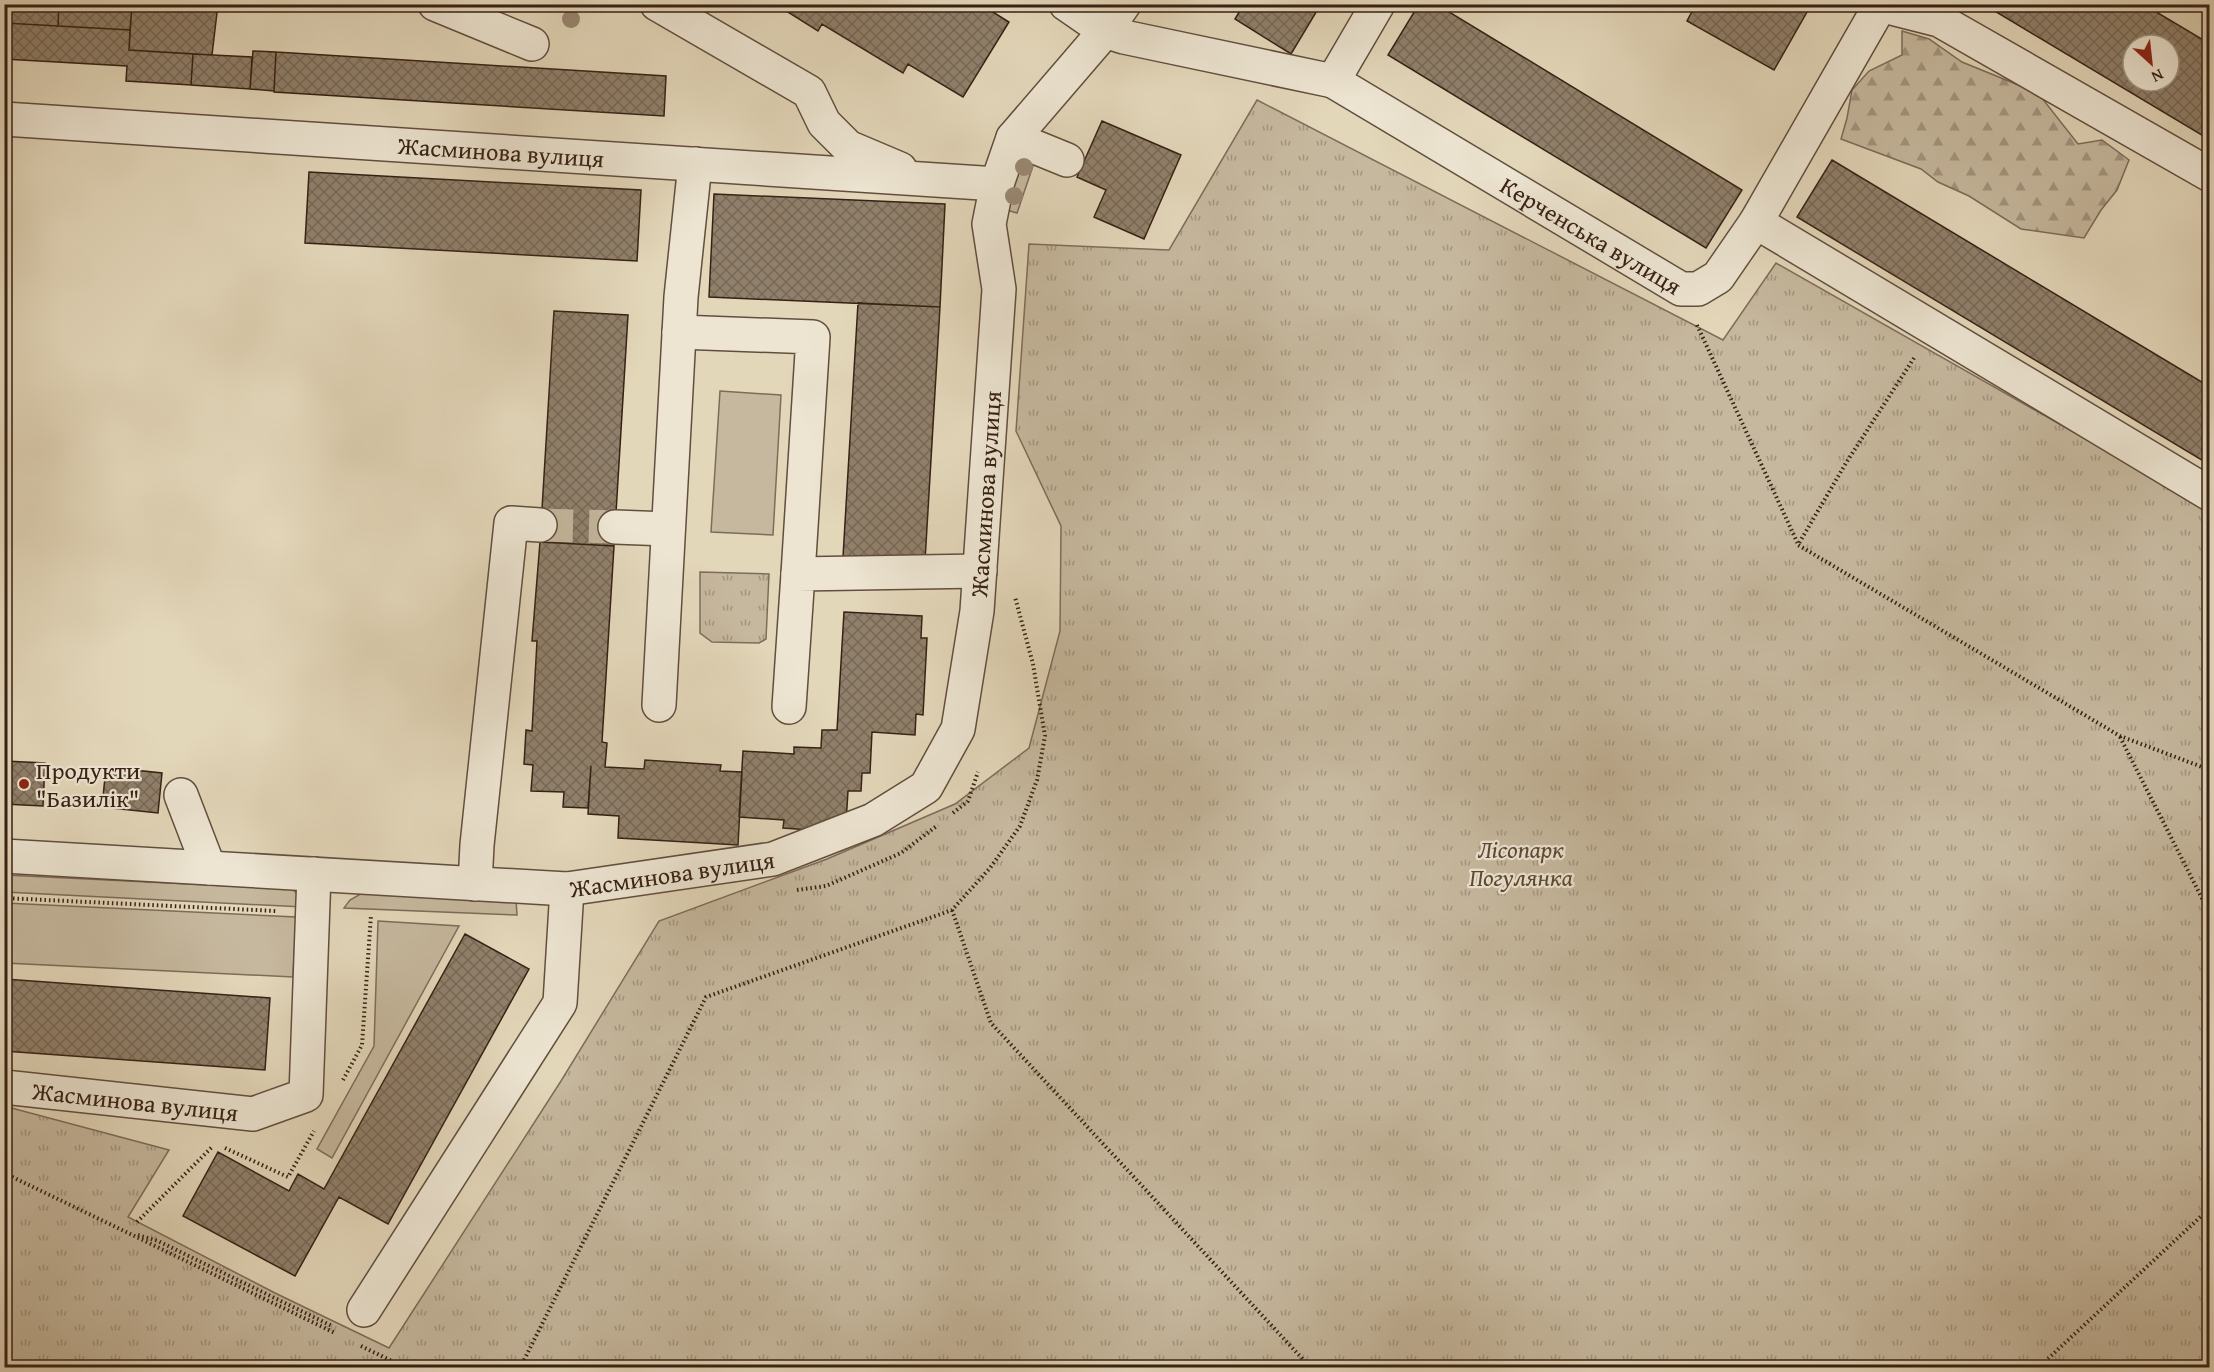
<svg xmlns="http://www.w3.org/2000/svg" width="2214" height="1372" viewBox="0 0 2214 1372" font-family="'Gentium Book Plus',serif">
  <defs>
    <pattern id="forest-firs" width="22" height="20" patternUnits="userSpaceOnUse" patternTransform="scale(1.5)"><rect width="22" height="20" fill="#c6b89e"/><path d="M5 1l3.5 6h-7zM16 11l3.5 6h-7z" fill="#a29580"/></pattern>
    <pattern id="park-tufts" width="24" height="20" patternUnits="userSpaceOnUse" patternTransform="scale(1.5)"><rect width="24" height="20" fill="#c6b89e"/><path d="M3 7l-1-3M5 7V3M7 7l1-3M15 17l-1-3M17 17v-4M19 17l1-3" fill="none" stroke="#a29580"/></pattern>
    <pattern id="building-cross-hatch" width="8" height="8" patternUnits="userSpaceOnUse" patternTransform="scale(1.5)"><rect width="8" height="8" fill="#90806b"/><path d="M0 0l8 8M0 8l8-8" fill="none" stroke="#766857"/></pattern>
  </defs>
  <rect width="100%" height="100%" fill="#e3d7ba"/>
  <filter id="stains"><feTurbulence type="fractalNoise" baseFrequency=".00333" numOctaves="4"/><feColorMatrix values="0 0 0 0 .2 0 0 0 0 .09 0 0 0 0 .02 0 0 0 .5 -.17"/></filter>
  <radialGradient id="worn" r=".72"><stop offset=".6" stop-color="#630" stop-opacity="0"/><stop offset="1" stop-color="#630" stop-opacity=".3"/></radialGradient>
  <path fill="#c6b89e" stroke="#7e6c5a" stroke-width="1.5" d="M1020,159l14,4 -17,50 -14,-4z
    M720,391l61,4 -8,140 -62,-3z
    M5,875l287,14 9,8 2,10 -298,-15z
    M364,892l152,7 1,16 -173,-7 6,-8z
    M5,903l291,14 -3,60 -288,-14z
    M378,921l81,5 -127,232 -15,-9 57,-103z"/>
  <path fill="url(#forest-firs)" stroke="#7e6c5a" stroke-width="1.5" d="M1902,31l27,8 33,23 76,31 40,51 24,-4 27,20 -12,30 -16,20 -17,28 -63,-9 -52,-33 -31,-14 -17,-13 -80,-30 6,-21 5,-28 17,-19 33,-16z"/>
  <path fill="url(#park-tufts)" stroke="#7e6c5a" stroke-width="1.5" d="M1257,100l466,240 53,-77 433,246 1,131 -4,8 4,2 -1,717h-2204l-1,-261 165,44 -41,67 147,76 114,55 172,-267 98,-160 168,-62 128,-55 74,-56 31,-117 1,-105 -45,-95 13,-187 140,6z
    M700,572l69,2 -3,65 -7,4 -47,-1 -12,-9z"/>
  <path fill="url(#building-cross-hatch)" stroke="#372115" stroke-width="1.5" fill-rule="evenodd" d="M4,4h55l-1,22 -54,-3z
    M59,4h73l-2,26 -72,-4z
    M132,4h86l-6,51 -83,-5z
    M775,4h205l29,18 -46,75 -55,-33 -5,9 -81,-49 -4,7z
    M1244,4h77l-30,50 -56,-35z
    M1419,4h17l306,186 -36,58 -318,-193z
    M1696,4h98l13,8 -33,58 -87,-49z
    M1983,4h160l67,40v96zM2133,45h36v36h-36z
    M4,23l126,7 -1,20 64,4 -2,31 -65,-4 1,-15 -123,-7z
    M253,51l23,1 -2,39 -24,-2z
    M276,52l390,24 -2,40 -390,-24z
    M193,54l59,3 -2,32 -59,-4z
    M1102,121l79,34 -37,84 -50,-22 12,-27 -29,-13z
    M1832,160l378,227v78l-413,-248z
    M309,172l332,18 -4,71 -332,-18z
    M714,194l231,10 -5,103 -231,-10z
    M858,303l82,4 -15,254 -82,-4z
    M554,311l74,4 -14,231 -74,-4z
    M540,542l74,4 -12,196 5,1 -2,24 39,2 1,-9 76,5 -1,6 22,1 -4,73 -120,-7 1,-22 -31,-2 3,-48 -3,42 -25,-1 1,-15 -33,-1 2,-26 -9,-1 2,-34 6,1 5,-90h-5z
    M844,612l78,4 -1,22h6l-4,77 -7,-1 -1,21 -43,-3 -2,41h-8l-1,18h-13l-2,32 -21,8 -42,-3 1,-8 -45,-3 4,-66 51,3v-7l27,1 1,-18h15z
    M4,761l41,2 -2,43 -39,-2z
    M106,767l56,6 -4,40 -56,-6z
    M465,934l64,35 -141,255 -49,-27 -44,79 -112,-60 35,-64 71,39 9,-17 26,15z
    M4,979l266,19 -5,72 -261,-19z"/>
  <g fill="none" stroke-linecap="round" stroke-linejoin="round">
    <path stroke="#c1b399" stroke-width="33" stroke-dasharray="33 16" stroke-linecap="butt" d="M540,525l75,2"/>
    <g stroke="#624e3e" stroke-width="36">
      <g id="minor">
        <path d="M435,4l97,40"/>
        <path d="M657,4l152,88 15,31 24,24 52,22"/>
        <path d="M1066,4l39,27 19,6 209,44"/>
        <path id="s1" d="M1378,4l-45,77 348,208h17l20,-12 38,-55 125,-218"/>
        <path d="M1876,4l63,16 271,155"/>
        <path id="s2" d="M4,119l993,65"/>
        <path d="M1013,138l54,22"/>
        <path d="M1756,222l454,272"/>
        <path d="M679,332l134,5 -15,237"/>
        <path d="M615,527l53,2"/>
        <path d="M659,705l22,-408 14,-133"/>
        <path d="M789,707l9,-133 182,-3"/>
        <path d="M181,795l28,73"/>
        <path id="s3" d="M4,856l563,33 206,-30 100,-39 53,-33 32,-58 19,-118 22,-322 -10,-65 8,-40 16,-46 92,-107 19,-27"/>
        <path d="M475,884l2,-39 34,-322 29,2"/>
        <path id="s4" d="M4,1087l249,27 53,-19 8,-221"/>
        <path d="M364,1310l196,-307 7,-114"/>
      </g>
    </g>
    <path stroke="#372115" stroke-width="4" stroke-dasharray="1.5 3" stroke-linecap="butt" d="M1697,325l101,219
      M1914,358l-68,105 -48,82 322,191 90,34
      M2120,737l90,177
      M953,813l15,-12 10,-29
      M797,890l29,-4 75,-33 37,-28
      M4,898l272,13
      M952,910l39,113 320,345
      M343,1080l19,-35 9,-130
      M225,1148l63,29 26,-46
      M4,1173l331,160
      M137,1222l76,-76
      M138,1235l20,6 174,85
      M361,1346l45,22
      M520,1368l186,-371 246,-87 38,-42 30,-42 17,-46 8,-44 -12,-72 -18,-67
      M2038,1368l172,-160"/>
    <use href="#minor" stroke="#ede5d2" stroke-width="33"/>
  </g>
  <g fill="#988872">
    <circle cx="571" cy="19" r="9"/>
    <circle cx="1024" cy="167" r="9"/>
    <circle cx="1014" cy="196" r="9"/>
  </g>
  <circle fill="#8f2418" stroke="#ede5d2" stroke-width="2" cx="24" cy="784" r="6"/>
  <g text-anchor="middle" dominant-baseline="central" stroke-width="4.5" stroke-linejoin="round" paint-order="stroke">
    <g font-size="24" fill="#372115" stroke="#ede5d2">
      <text stroke="none"><textPath href="#s2" startOffset="498">Жасминова вулиця</textPath></text>
      <text stroke="none"><textPath href="#s1" startOffset="390">Керченська вулиця</textPath></text>
      <text stroke="none"><textPath href="#s3" startOffset="1245">Жасминова вулиця</textPath></text>
      <text stroke="none"><textPath href="#s3" startOffset="670">Жасминова вулиця</textPath></text>
      <text stroke="none"><textPath href="#s4" startOffset="132">Жасминова вулиця</textPath></text>
    </g>
    <g font-size="24" fill="#372115" stroke="#ede5d2" text-anchor="start">
      <text x="36" y="770">Продукти<tspan x="36" dy="28">"Базилік"</tspan></text>
    </g>
    <g font-size="24" font-style="italic" fill="#5b4737" stroke="#ede5d2">
      <text x="1521" y="849">Лісопарк<tspan x="1521" dy="28">Погулянка</tspan></text>
    </g>
  </g>
  <rect width="2214" height="1372" fill="none" stroke="#e3d7ba" stroke-width="24"/>
  <rect x="6" y="6" width="2202" height="1360" fill="none" stroke="#372115" stroke-width="3"/>
  <rect x="12" y="12" width="2190" height="1348" fill="none" stroke="#372115" stroke-width="1.5"/>
  <g transform="translate(2151 63) rotate(153)"><circle r="28" fill="#ede5d2" stroke="#a49786" stroke-width="1.5"/>
  <path d="M0-4.5L10 22L0 15L-10 22Z" fill="#8f2418"/>
  <text y="-9" font-size="16" font-weight="bold" text-anchor="middle" fill="#372115">N</text>
  </g>
  <rect width="100%" height="100%" filter="url(#stains)"/>
  <rect width="100%" height="100%" fill="url(#worn)"/>
</svg>
